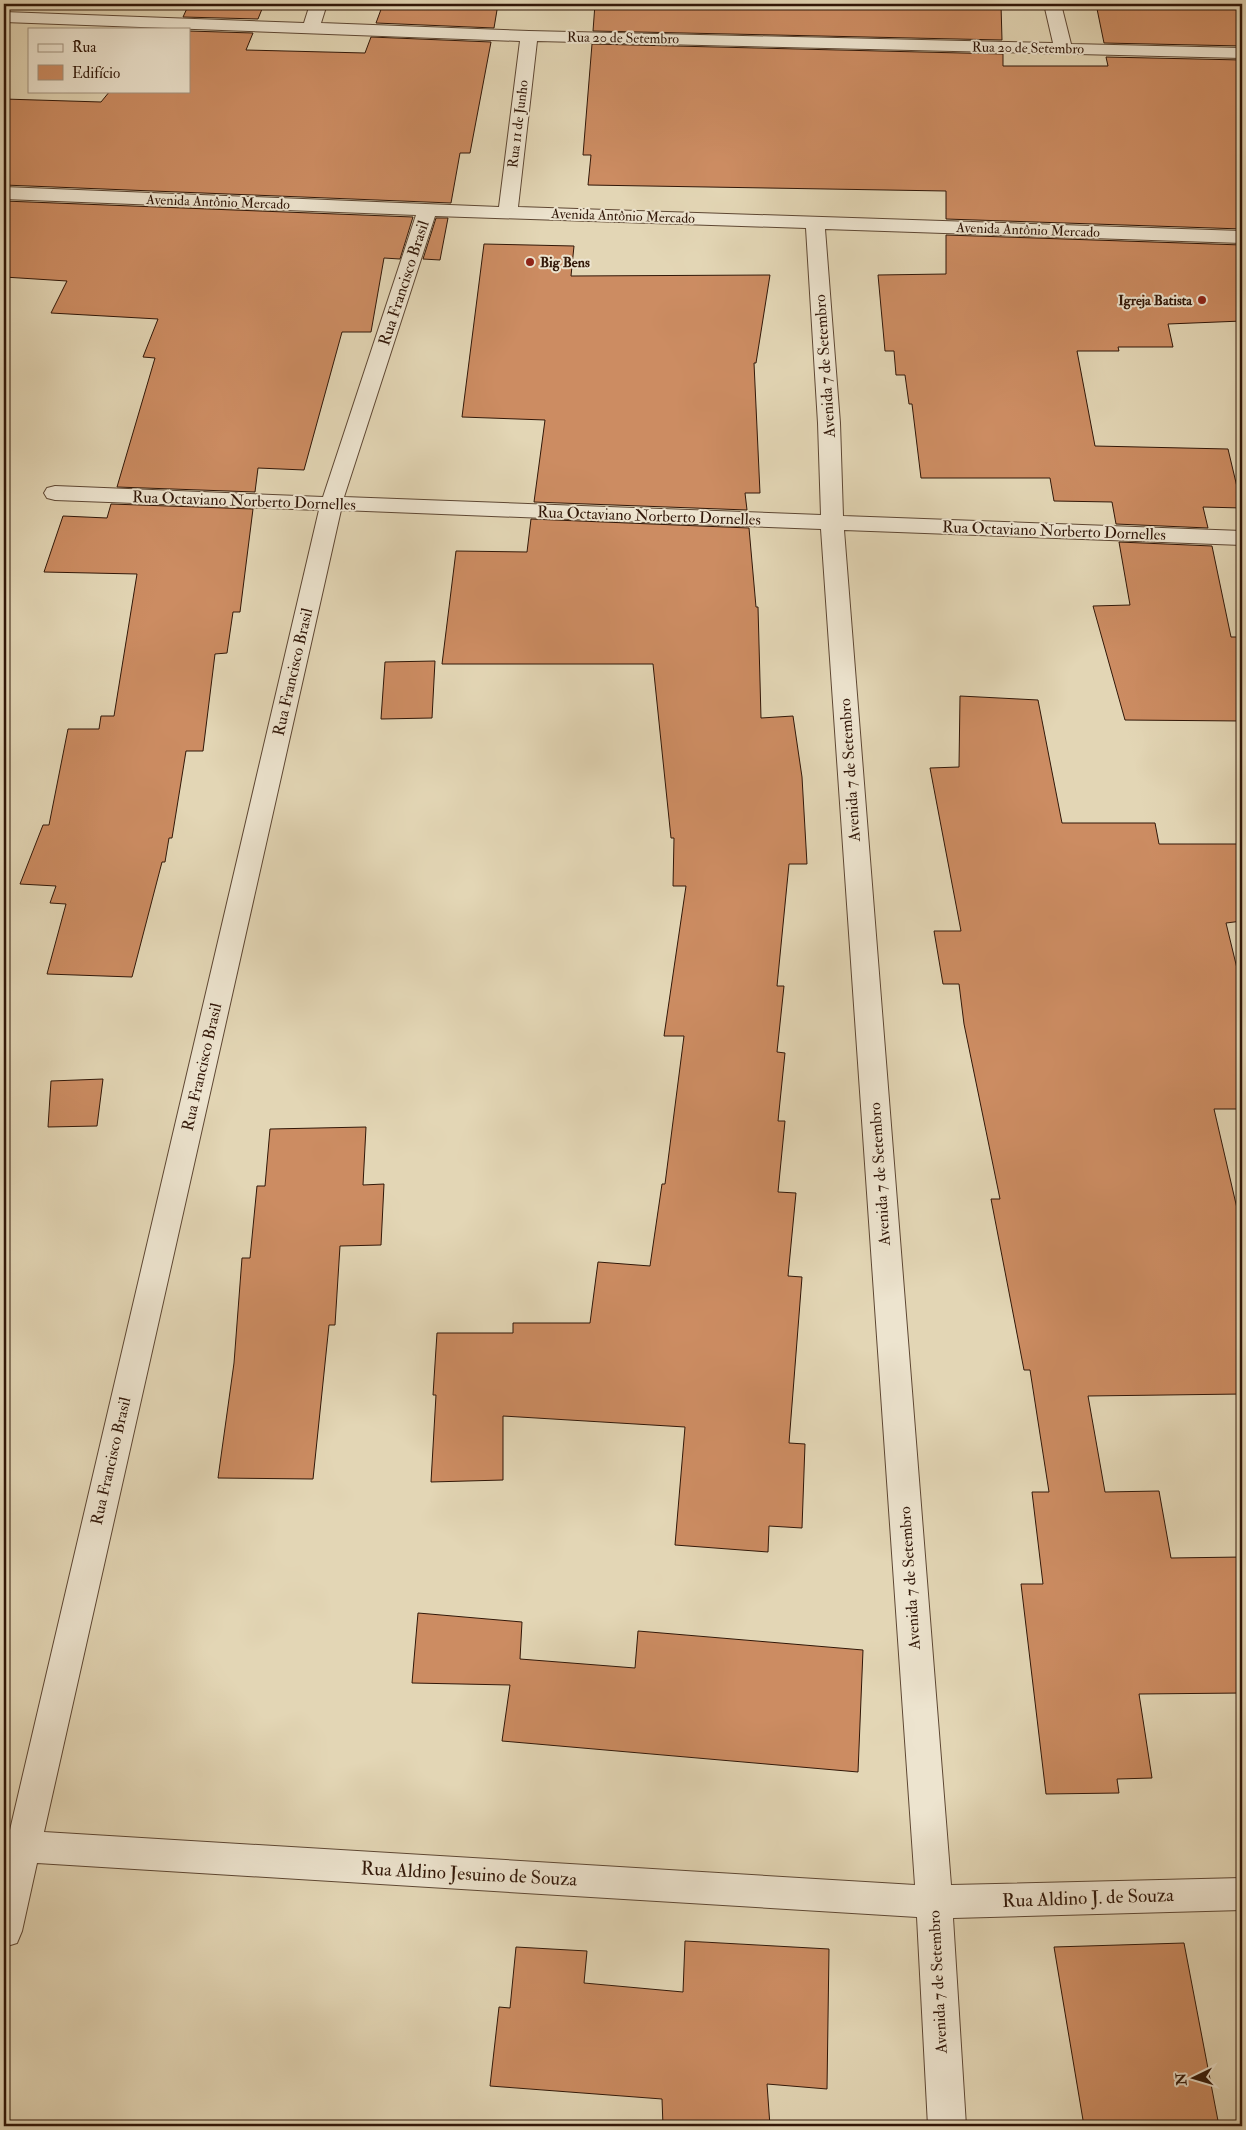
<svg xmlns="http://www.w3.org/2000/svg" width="1246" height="2130" viewBox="0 0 1246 2130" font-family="'IM FELL Double Pica',serif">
  <rect width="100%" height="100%" fill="#e3d6b5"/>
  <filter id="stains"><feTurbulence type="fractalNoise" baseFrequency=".004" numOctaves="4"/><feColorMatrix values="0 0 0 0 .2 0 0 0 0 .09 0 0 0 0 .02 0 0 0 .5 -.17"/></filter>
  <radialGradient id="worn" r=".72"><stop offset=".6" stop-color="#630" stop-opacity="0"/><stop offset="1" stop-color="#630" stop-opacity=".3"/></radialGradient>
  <path fill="#cc8c62" stroke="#311708" d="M189,4h75l-6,15 -75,-2z
    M383,4h115l-4,24 -118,-5z
    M595,4l406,1 1,35 -409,-9z
    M1096,4h146v42l-138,-3z
    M189,31l64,2 -7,17 119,3 6,-16 120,5 -21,111h-10l-9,50 -447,-18v-86l97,3 9,-11h79z
    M592,44l411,10v12h105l-2,-9 136,3v169l-296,-10v-28l-358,-6 3,-30h-8z
    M4,201l409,16 -13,42 -16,-1 -13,74h-29l-38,138 -46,-2 -3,24 -138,-5 38,-129 -12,-1 15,-38 -107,-6 16,-32 -63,-4z
    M436,218h12l-8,42 -17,-1z
    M946,235l296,10v76l-74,3 5,23h-55l1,4h-42l18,95 133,3 14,59 -39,-1 5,21 -92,-4 -4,-22 -58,-1 -4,-23h-129l-9,-74h-3l-4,-29h-9l-2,-24h-9l-7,-76 68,-1z
    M484,244l90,2 -3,30 199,-1 -14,88h-2l6,130h-15l2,17 -213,-8 11,-82 -83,-3z
    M111,504l142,5 -13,103h-7l-6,41 -12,1 -12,97h-17l-14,87h-3l-4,24h-3l-30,115 -85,-3 19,-70 -16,-1 6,-17 -36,-2 23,-59h6l19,-96h31l2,-13h13l23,-142 -93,-2 19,-56 44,2z
    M531,519l218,9 7,79h2l3,111 32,-2 9,61 5,87h-18l-12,122h7l-7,66 8,1 -7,68h7l-7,71 18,1 -8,83 14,1 -13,166 16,1 -3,84 -33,-2 -1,26 -93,-7 10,-118 -182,-11v64l-72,2 5,-87h-3l4,-62h76v-10h77l8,-61 52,4 12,-82h3l19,-148h-20l22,-150h-13l1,-48h-3l-18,-174h-211l14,-113 71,1z
    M1119,542l93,4 19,91h11v84l-117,-1 -32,-114 37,-1z
    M435,661l-3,57 -51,1 4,-57z
    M960,696l78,4 24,123h93l4,21h83v77l-16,2 16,66v120h-28l28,121v164l-154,2 17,96 54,-1 12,67 71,-1v136l-103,1 13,84 -35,1 2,14 -73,1 -25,-210h22l-11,-92h17l-19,-122h-6l-33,-171h9l-36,-175 -5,-40h-16l-9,-53h27l-31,-163 29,-1z
    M103,1079l-6,47 -49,1 3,-46z
    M366,1127l-3,58 21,-1 -3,61 -41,1 -5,79h-6l-16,154 -95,-1 16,-115 8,-105h8l7,-72h8l5,-57z
    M418,1613l104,9 -2,37 115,9 3,-37 225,19 -5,122 -356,-31 8,-56 -98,-2z
    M685,1941l144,8 -2,140 -60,-5 3,42h-107l-1,-27 -172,-13 9,-79 11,1 6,-61 71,4 -3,32 99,9z
    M1184,1943l35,183h-135l-30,-179z"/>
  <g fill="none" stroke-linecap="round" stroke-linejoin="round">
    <g stroke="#5e4733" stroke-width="2">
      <path id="minor" d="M310,4h17l-6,19 208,8 524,12 -9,-39h17l10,40 171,4v10l-705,-17 -19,166 724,24v12l-417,-14 15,194 3,93 399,15v14l-398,-15 107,1355 291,-7v32l-289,8 13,208h-38l-11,-209 -880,-54 -15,68 -5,12 -13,4v-117h6l309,-1320 -264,-10 -8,-2 -3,-5 3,-5 8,-2 268,11 93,-282 -412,-16v-12l495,20 21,-166 -516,-19v-10l300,11zM435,216l371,12 12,195 3,92 -477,-18zM341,510l480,19 94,1356 -871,-53z"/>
    </g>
    <use href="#minor" fill="#ede4cf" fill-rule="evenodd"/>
  </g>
  <g fill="#8f2418" stroke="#ede4cf" stroke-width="2">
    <circle cx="530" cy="262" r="5"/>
    <circle cx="1202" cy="300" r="5"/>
  </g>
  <g text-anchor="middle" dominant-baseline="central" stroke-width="4" stroke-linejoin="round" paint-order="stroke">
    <g font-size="14" fill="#311708" stroke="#ede4cf">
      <text transform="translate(623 38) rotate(1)">Rua 20 de Setembro</text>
      <text transform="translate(1028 48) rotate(1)">Rua 20 de Setembro</text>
      <text transform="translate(518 124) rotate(-83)">Rua 11 de Junho</text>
      <text transform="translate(218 202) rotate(2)">Avenida Antônio Mercado</text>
      <text transform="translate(623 216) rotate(2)">Avenida Antônio Mercado</text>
      <text transform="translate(1028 230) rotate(2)">Avenida Antônio Mercado</text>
    </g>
    <g font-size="14" font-weight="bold" fill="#311708" stroke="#ede4cf" text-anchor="start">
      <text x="540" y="262">Big Bens</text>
      <text x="1192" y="300" text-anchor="end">Igreja Batista</text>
    </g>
    <g font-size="16" fill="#311708" stroke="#ede4cf">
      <text transform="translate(404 283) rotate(-72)">Rua Francisco Brasil</text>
      <text transform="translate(825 366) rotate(-94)">Avenida 7 de Setembro</text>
      <text transform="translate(244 501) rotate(2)">Rua Octaviano Norberto Dornelles</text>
      <text transform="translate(649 516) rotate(2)">Rua Octaviano Norberto Dornelles</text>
      <text transform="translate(1054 531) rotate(2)">Rua Octaviano Norberto Dornelles</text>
      <text transform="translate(293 672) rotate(-77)">Rua Francisco Brasil</text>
      <text transform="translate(850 770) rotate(-94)">Avenida 7 de Setembro</text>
      <text transform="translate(202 1067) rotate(-77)">Rua Francisco Brasil</text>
      <text transform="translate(880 1174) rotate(-94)">Avenida 7 de Setembro</text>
      <text transform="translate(111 1461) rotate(-77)">Rua Francisco Brasil</text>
      <text transform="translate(910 1578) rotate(-94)">Avenida 7 de Setembro</text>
      <text transform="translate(938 1982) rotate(-93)">Avenida 7 de Setembro</text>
    </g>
    <g font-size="19" fill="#311708" stroke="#ede4cf">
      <text transform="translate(469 1874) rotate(3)">Rua Aldino Jesuino de Souza</text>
      <text transform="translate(1088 1898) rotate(-2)">Rua Aldino J. de Souza</text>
    </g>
  </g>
  <rect width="1246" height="2130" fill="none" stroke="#e3d6b5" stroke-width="20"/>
  <rect x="5" y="5" width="1236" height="2120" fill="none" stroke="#311708" stroke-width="2.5"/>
  <rect x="10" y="10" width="1226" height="2110" fill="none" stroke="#311708"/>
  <rect x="28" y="28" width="162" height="65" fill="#ede4cf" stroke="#a2927f"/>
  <rect x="38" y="44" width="25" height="8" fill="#ede4cf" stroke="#a2927f"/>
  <text x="72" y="52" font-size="15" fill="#311708">Rua</text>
  <rect x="38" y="65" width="25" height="15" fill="#cc8c62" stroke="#a2927f"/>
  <text x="72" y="78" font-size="15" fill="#311708">Edifício</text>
  <g transform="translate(1194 2078) rotate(265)" stroke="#ede4cf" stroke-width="4" paint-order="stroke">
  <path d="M0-4L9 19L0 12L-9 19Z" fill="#311708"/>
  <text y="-8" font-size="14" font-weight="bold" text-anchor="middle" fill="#311708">N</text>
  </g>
  <rect width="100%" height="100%" filter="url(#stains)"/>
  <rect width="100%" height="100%" fill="url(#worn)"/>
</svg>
